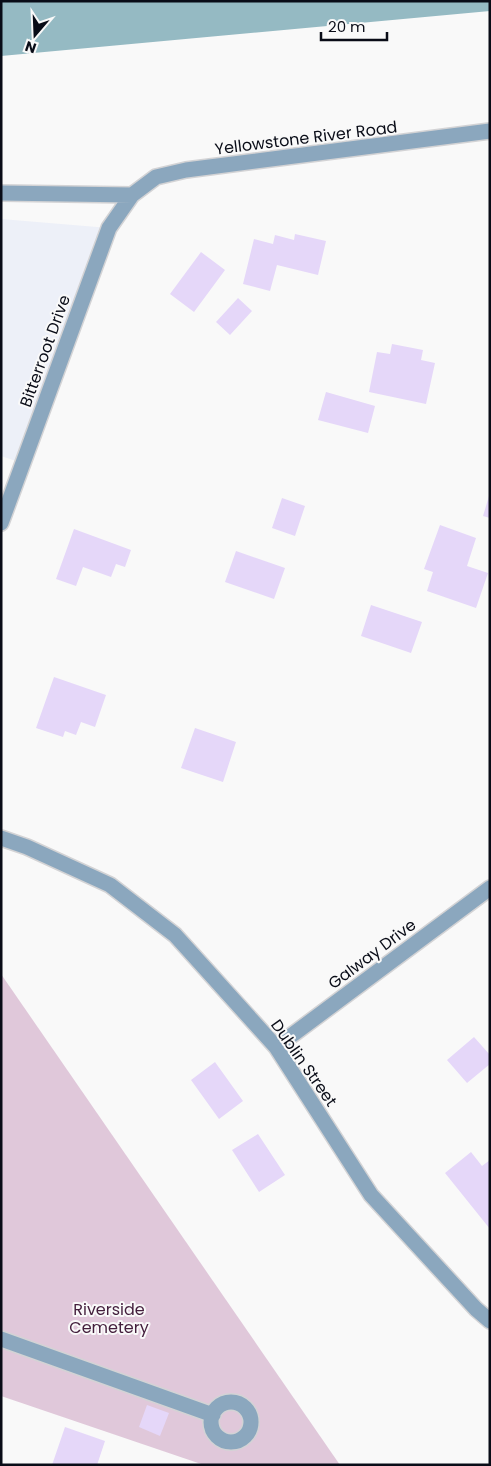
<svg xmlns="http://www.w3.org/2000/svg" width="491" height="1466" viewBox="0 0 491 1466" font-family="Poppins,sans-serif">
  <rect width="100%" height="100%" fill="#f9f9f9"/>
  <path fill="#edf0f8" d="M1,219l108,9 -87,235 -21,-7z"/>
  <path fill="#e0c8da" d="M1,974l339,491h-136l-203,-69z"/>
  <path fill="#95bac3" d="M1,1h489v10l-489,45z"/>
  <path fill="#e5d7f9" d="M295,234l31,7 -8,34 -41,-10 -7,26 -27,-7 11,-45 19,5 2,-9 19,5z
    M201,252l24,18 -31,42 -24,-18z
    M238,298l14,13 -22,24 -14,-13z
    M392,344l31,6 -2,10 14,3 -9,41 -57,-12 8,-40 13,2z
    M326,392l49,14 -7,27 -50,-13z
    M489,496h1v22l-7,-2z
    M282,498l23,8 -10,30 -23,-8z
    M440,525l36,13 -9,28 21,7 -12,35 -49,-17 6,-19 -9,-3z
    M74,529l57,21 -6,17 -9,-3 -5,13 -28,-10 -7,19 -20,-7z
    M236,551l49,17 -11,31 -49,-17z
    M371,605l51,17 -11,31 -50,-17z
    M54,677l52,18 -11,32 -14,-5 -5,13 -11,-4 -2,6 -27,-9z
    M195,728l41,14 -13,40 -42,-14z
    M474,1037l16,18v9l-23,19 -20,-23z
    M215,1062l28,39 -24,18 -28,-39z
    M258,1134l27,41 -26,17 -27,-42z
    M471,1152l11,14 8,-6v69l-45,-56z
    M147,1405l22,8 -9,23 -21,-9z
    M65,1427l40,14 -8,24h-45z"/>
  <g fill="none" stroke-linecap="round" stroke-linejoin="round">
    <g stroke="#d3d3d5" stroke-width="18">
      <path id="minor" d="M1,193l131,2
        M1,523l108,-295 23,-33 24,-18 30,-7 304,-39
        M1,838l26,9 83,38 65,50 101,112 95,148 105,114 14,12
        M276,1047l214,-159
        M1,1339l212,76
        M211 1422a20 20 0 1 1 40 0a20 20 0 1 1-40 0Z"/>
    </g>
    <use href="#minor" stroke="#8ba7be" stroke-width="15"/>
  </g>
  <g text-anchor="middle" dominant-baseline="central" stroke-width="4" stroke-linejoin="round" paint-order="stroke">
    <g font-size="16" fill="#090c17" stroke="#f9f9f9">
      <text transform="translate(306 138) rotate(-7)">Yellowstone River Road</text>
      <text transform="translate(45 351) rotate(-70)">Bitterroot Drive</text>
      <text transform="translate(372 954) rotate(-37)">Galway Drive</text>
      <text transform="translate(304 1063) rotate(55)">Dublin Street</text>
    </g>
    <g font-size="16" fill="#431e3c" stroke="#f9f9f9">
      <text x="109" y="1309">Riverside<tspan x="109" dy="18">Cemetery</tspan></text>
    </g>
  </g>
  <rect width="491" height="1466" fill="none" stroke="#090c17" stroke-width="5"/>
  <g transform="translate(35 35) rotate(199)" stroke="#f9f9f9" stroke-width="4" paint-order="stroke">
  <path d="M0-4L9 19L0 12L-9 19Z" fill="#090c17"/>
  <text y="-8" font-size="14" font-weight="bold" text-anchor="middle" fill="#090c17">N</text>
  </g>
  <path d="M321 32v8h66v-8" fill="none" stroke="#090c17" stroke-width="2.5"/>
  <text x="328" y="32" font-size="15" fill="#090c17" stroke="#f9f9f9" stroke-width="4" paint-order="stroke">20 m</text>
</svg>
